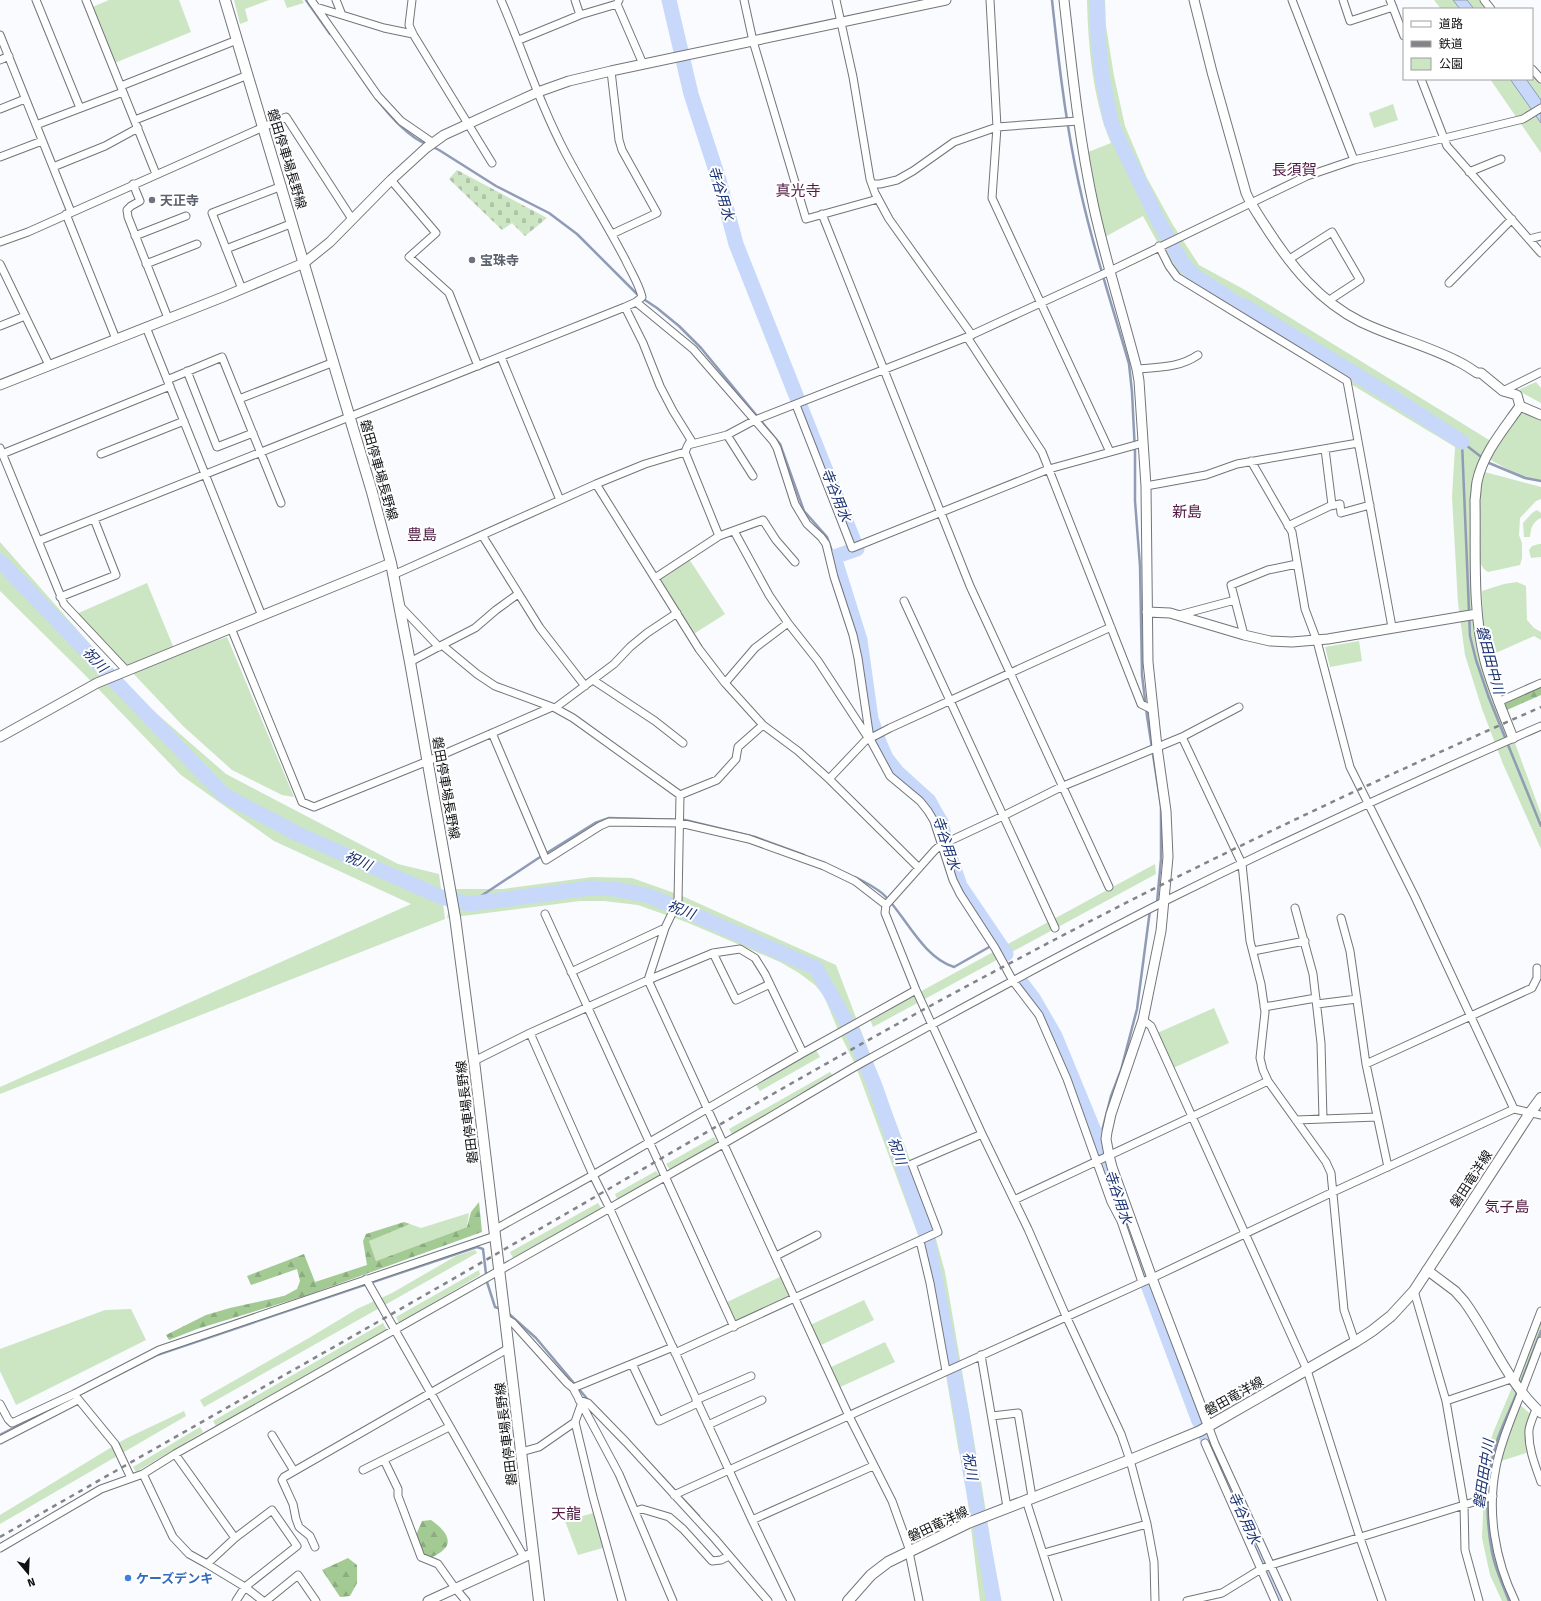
<svg xmlns="http://www.w3.org/2000/svg" width="1541" height="1601" viewBox="0 0 1541 1601" font-family="'Fira Sans','Noto Sans JP',sans-serif">
  <defs>
    <pattern id="forest-firs" width="22" height="20" patternUnits="userSpaceOnUse"><rect width="22" height="20" fill="#a3ca93"/><path d="M5 1l3.5 6h-7zM16 11l3.5 6h-7z" fill="#8bac7e"/></pattern>
    <pattern id="cemetery-stones" width="16" height="16" patternUnits="userSpaceOnUse"><rect width="16" height="16" fill="#cce5c3"/><path d="M2 7V4a2 2 0 0 1 4 0v3zM10 15v-3a2 2 0 0 1 4 0v3z" fill="#aec3a7"/></pattern>
  </defs>
  <rect width="100%" height="100%" fill="#f9fbfe"/>
  <path fill="#cce5c3" d="M109,0h70l12,32 -79,32 -22,-56z
    M234,0h35l-24,9 3,12 -8,3z
    M284,0h18l2,3 -17,5z
    M1087,0h18l1,26 8,50 11,50 22,52 26,47 26,40 46,25 249,153 26,-37 21,10v65l-21,-5 -33,-18 -6,13 60,16v12l-5,2 -16,17 -1,17 3,8v15l-2,7 -32,7 -4,-3 -4,-6 -1,-69 -3,61 9,106 56,153v35l-38,-85 -21,-55 -17,-54 -7,-52 -6,-106 3,-50 -159,-96 -121,-77 -32,-58 -40,22 -20,-84 28,-11c-18,-42 -23,-98 -24,-143z
    M1434,0h50l7,9h-50z
    M1532,68l9,14v71l-51,-74h42z
    M1393,104l5,16 -24,8 -5,-15z
    M1536,382l5,6v15l-20,-11 -1,-3z
    M1537,510l4,3v5c-9,4 -10,10 -11,19h-6l-1,-14 9,-10z
    M0,542l133,151 93,81 172,90 41,10 6,45 -445,175v-7l411,-183 -137,-63 -93,-66 -98,-102 -83,-82z
    M1539,544h2v13l-10,1 -2,-8 3,-4z
    M687,556l38,58 -33,21 -37,-57z
    M1517,582l9,4 1,34 7,8 7,4v8l-7,-4 -45,20 -6,-28 -1,-37 22,-7z
    M147,583l28,68 -36,15 88,-29 67,160 -12,-2 -50,-25 -49,-44 -54,-57 -55,-54z
    M1359,641l3,20 -32,6 -5,-20z
    M1155,864l1,10 -283,153 -3,-8z
    M592,877l40,1 48,17 156,70 89,234 20,73 37,215 18,114h-20l-15,-122 -7,-32 -23,-138 -14,-66 -66,-179 -17,-34 -14,-34 -9,-11 -16,-12 -19,-11 -94,-40 -48,-17 -34,-4h-24l-133,17 7,-29h49z
    M1214,1008l15,35 -58,26 -16,-35z
    M816,1050l4,7 -60,34 -4,-6z
    M830,1072l5,7 -102,57 -4,-7z
    M714,1137l4,7 -48,26 -4,-6z
    M656,1171l4,5 -43,23 -2,-5z
    M598,1203l4,6 -89,49 -3,-6z
    M469,1213l-2,14 -91,34 -7,-20 10,-6 31,-11 11,4z
    M475,1250l2,3 -273,154 -4,-7 109,-62 48,-29 35,-16 64,-37z
    M479,1270l1,5 -81,48 -3,-6z
    M782,1276l9,21 -57,26 -9,-20z
    M864,1300l10,20 -57,27 -9,-21z
    M131,1309l15,31 -130,65 -16,-34v-22l105,-39z
    M1541,1311v30l-39,103 -9,67 9,56 13,34h-13l-12,-26 -8,-37 1,-24 -2,-31 4,-24 8,-26 22,-53z
    M383,1323l4,7 -171,96 -3,-5z
    M885,1342l10,20 -57,26 -9,-20z
    M1520,1405l13,11 -4,13 3,22 -31,10z
    M184,1411l2,5 -186,108v-9l125,-76z
    M200,1427l3,5 -67,40 -3,-5z
    M597,1512l9,35 -28,8 -13,-34z"/>
  <path fill="url(#forest-firs)" d="M1541,683v12l-34,15 -3,-11z
    M479,1202l3,30 -177,64 -108,33 -28,11 -3,-5 40,-20 24,-7 54,-12 13,-7 3,-8 -3,-12 -46,16 -4,-9 57,-22 11,28 52,-17 -4,-24 3,-7 38,-12 6,2 -41,17 7,20 91,-34 4,-15z
    M431,1520c10,7 26,21 10,32 -4,3 -9,5 -14,7l-7,-5 -4,-19 6,-14z
    M348,1558l9,7v18l-7,13 -10,1 -18,-27z"/>
  <path fill="url(#cemetery-stones)" d="M457,170l90,48 -22,18 -13,-13 -10,7 -53,-51z"/>
  <path fill="#c7d8fb" stroke="#909cb5" d="M1453,0h14l7,9h-14z
    M1510,79h16l15,21v23z"/>
  <g fill="none" stroke-linecap="round" stroke-linejoin="round">
    <path stroke="#909cb5" stroke-width="2.5" d="M306,0l24,34
      M1052,0c6,55 12,110 23,165 13,67 35,133 54,199l3,28 3,60v49l5,65 2,109 5,41 14,90v53l-4,43
      M354,67l18,26
      M376,98c13,17 31,38 50,46
      M431,146l8,4 57,36 53,27 28,21 62,62 18,12 22,18 22,22 79,96 24,67 23,26 7,20
      M1462,442l8,194 6,24 13,38 52,128
      M1462,442l27,21 36,15 16,3
      M855,877c8,4 25,13 31,20 21,22 37,60 68,70l44,-25
      M469,904l68,-45 58,-36 14,-5 76,2 70,17 49,18
      M1099,1143l12,-47 10,-26 16,-61 13,-99
      M507,1312l29,26 53,63
      M1520,1385l21,-54
      M0,1435l157,-80 320,-108 6,2 4,33 8,25 6,2
      M641,1454l58,62
      M1509,1601c-6,-16 -14,-32 -17,-49 -7,-36 -6,-79 6,-114 6,-17 14,-32 20,-48"/>
    <path stroke="#c7d8fb" stroke-width="15" d="M669,0l22,94 28,86 17,64 121,305 -23,8 26,83 11,79 8,23 7,16 11,14 32,29 6,11 6,10 6,26 13,38 46,68
      M1097,0l1,37 4,38 9,47 7,16 41,84 24,42 12,12 40,26 3,3 6,1 155,95 63,41
      M0,561l224,234 74,39 143,63 28,7 121,-16 25,1 20,4 14,3 39,16 128,56 38,67 21,51 52,151 36,184 7,50 24,130
      M1020,981l13,17 22,38 44,107 45,131 55,147
      M1206,1436l76,165"/>
    <g stroke="#72757a" stroke-width="9">
      <path id="minor" d="M36,0l44,108
        M86,0l70,174
        M311,0l67,96 23,25 32,22
        M336,0l6,15 42,13 29,6
        M412,0l-3,25 4,9 79,129
        M575,0l5,15
        M619,0l-2,4 26,60
        M744,0l9,41 53,178 72,-20
        M836,0l17,77 17,102 5,14 14,26 83,116
        M990,0l7,127 -5,71 118,254
        M1292,0l62,160
        M1343,0l7,21 43,-14
        M1390,0l14,36
        M1484,0l7,9
        M316,7l26,8
        M0,35l71,177
        M519,40l61,-25 37,-11
        M0,60l9,-4
        M1532,69l9,10
        M611,71l8,69 3,10 35,63 -45,21
        M1421,79l26,67 94,107
        M121,86l116,-46
        M0,109l25,-10
        M135,120l113,-45
        M36,125l87,-33
        M0,157l42,-16
        M53,167l52,-21 33,-18
        M1469,172l32,-13
        M391,180l45,53 -27,24 40,36 29,73
        M133,184l7,17 -9,5 -4,4 1,7 40,101
        M872,184h8l17,-4 16,-9 41,-29 43,-15 81,-6
        M66,214l50,125
        M822,214l148,372 139,301
        M135,236l51,-20
        M1529,239l12,-3
        M0,242l28,-10 258,-115 66,102
        M1159,246l10,20 8,11 170,104 45,246
        M226,249l67,-26
        M1288,260l44,-28 28,48 -32,21
        M0,264l49,101
        M146,264l51,-20
        M1449,283l63,-64
        M242,289l-30,-76 70,-27
        M636,302l57,47 80,92 4,7 18,56 12,20 14,13 5,7 8,33 19,58 5,23 12,81 20,37 30,25 8,10 6,10 19,59 7,14 35,54 18,33 26,34 28,64 44,123 10,19 21,61
        M625,307l18,36 17,43 13,25 18,29 -3,5
        M0,326l25,-10
        M146,327l116,289
        M967,337l75,115 99,252 12,6
        M501,357l59,143
        M1137,369c22,-2 42,-1 61,-14
        M187,371l30,76 36,-14
        M167,380l55,-23 59,146
        M1503,391l38,-19
        M239,399l95,-37
        M796,405l56,143 197,-79 94,-26
        M727,435l26,41
        M0,448l64,156 62,66
        M1325,449l7,56
        M685,452l34,84
        M2,454l168,-68
        M101,454l83,-33
        M1251,461l41,71 13,77 12,32 33,126 65,130 99,212 27,6
        M596,484l103,165 26,34 38,42 35,26 31,28 90,89
        M1146,486l60,-11 31,-11 121,-21
        M1288,526l42,-20 10,-2 1,9 29,-8
        M734,531l35,64 19,28 30,38 49,75
        M482,535l58,93 45,58
        M38,541l587,-234 11,-5 6,-5c-3,-13 -11,-25 -16,-36 -19,-37 -41,-71 -60,-107 -26,-49 -43,-103 -65,-154
        M393,575l203,-91 49,-20 40,-12 3,-7 39,-10 28,-15 212,-83 143,-66 197,-95 47,-16 169,-41 18,-11
        M655,578l64,-42 44,-16 13,20 19,22
        M60,597l56,-22 -22,-56
        M904,601l151,327
        M399,605l40,42
        M1179,615l56,-15
        M231,628l71,174 12,5 114,-46 124,-54 3,1 59,-44 16,-17 17,-14 30,-20
        M1244,635l-13,-50 37,-15 29,-6
        M442,645l33,-17 21,-18 22,-16
        M410,662l32,-17 35,29 18,12 57,21
        M593,680l62,41 28,22
        M725,683l30,-35 33,-25
        M1498,702l43,-19
        M555,708l18,10 107,77 37,-15 19,-21 2,-12 25,-22
        M492,733l54,127 54,-34 9,-4 71,1 69,16 75,27 31,15 31,24
        M1182,737l60,127 8,77 11,43 4,28 -5,46 3,12 5,11 58,81 5,11 13,137 11,32
        M829,779l36,-38 25,-13 221,-101
        M680,795l-2,106 -13,27 -17,52 201,436 43,85 18,50
        M1295,908l18,66 8,69 2,76
        M545,914l189,413
        M1341,918l9,33 16,113 22,103
        M1253,951l52,-10
        M713,953l23,47 34,-16
        M571,972l94,-44
        M1317,1004l40,-5
        M1264,1007l52,-9
        M1143,1020l8,6 156,344 53,168 22,63
        M530,1033l63,142 210,-122 113,-63
        M474,1061l56,-28 118,-53 65,-27 27,-4 15,9 10,16 38,79
        M1366,1064l166,-76 5,-10v-10
        M1296,1120l81,-3
        M1014,1200l254,-119
        M494,1230l99,-55 16,32 89,196 54,117 39,81
        M920,1241l10,42 16,88
        M776,1256l41,-21
        M366,1279l158,278
        M1414,1291l32,110 18,104 1,45 14,51
        M505,1318l8,5 54,60 6,5 46,86 54,127
        M675,1353l263,-121 -26,-68 70,-30
        M981,1355l26,152
        M632,1364l27,57 39,-18
        M1514,1382l27,-71
        M573,1388l100,-41
        M74,1394l41,50 16,34
        M579,1400l9,3 38,39 89,97 53,62
        M696,1400l55,-24
        M1446,1401l65,-22
        M0,1404l8,15 4,4 62,-29 85,-44 336,-114
        M1536,1409c-2,6 -6,14 -7,21 -1,18 6,35 12,52
        M992,1416l26,-3 14,84
        M575,1422l18,75 29,104
        M708,1425l54,-25
        M1208,1425l7,19 72,157
        M272,1435l22,36
        M0,1440l78,-40
        M1205,1443l70,158
        M521,1452l18,-5 36,-25 6,-17
        M175,1454l60,84
        M384,1460l14,29v7l23,61 17,7 17,24 11,13
        M363,1470l86,-43
        M143,1474l30,63 16,17 18,10 38,23 18,14
        M674,1495l478,-217 181,-86 181,-83
        M1026,1500l32,101
        M636,1511l6,-2 27,8 14,12 29,32 9,-1 8,-4
        M752,1520l121,-54
        M315,1547l-5,-11 -11,-9 -3,-8 -3,-15 -11,-24 2,-3 225,-129
        M0,1548l101,-59 42,-15 32,-20c182,-104 365,-207 548,-310 46,-26 90,-53 135,-79 102,-56 205,-112 309,-165 123,-61 248,-119 374,-174
        M909,1552l10,49
        M1044,1553l103,-29
        M207,1564l28,-26 37,-28 25,36 -52,41 -9,14
        M266,1601l32,-26 18,26
        M1155,1601l-1,-39 -7,-38 -17,-64 -9,-26 -55,-118 -38,-87 -46,-95 -66,-144 -31,-77 1,-8 49,-55 6,-5 62,-29 58,-29 121,-50 57,-30
        M1187,1601l35,-8 39,-24 10,-4 222,-69
        M1515,1601c-20,-41 -28,-89 -19,-134 4,-21 12,-41 20,-61 9,-22 17,-44 25,-65"/>
    </g>
    <g stroke="#72757a" stroke-width="11">
      <path id="tertiary" d="M1064,0c8,70 15,139 30,208 12,54 29,107 43,161l2,12 7,105 2,176 9,85 9,64 2,46 -7,74 -18,89 -32,94 -4,18 -1,7 3,16 3,12 40,111 56,147
        M1194,0l18,72 34,121c5,12 13,23 20,34 25,39 53,74 95,95 31,15 65,23 96,39 7,3 14,8 20,12h4l22,18 14,4 3,11 21,9
        M0,385l223,-88 81,-34 26,-21 61,-62 35,-32 18,-13 94,-43 31,-11 42,-10 335,-71
        M1147,612l23,1 74,22 26,6 22,1 36,-3 149,-25
        M0,737l97,-54 294,-120
        M1513,738c-10,-25 -21,-51 -28,-77 -13,-51 -9,-109 -10,-161 1,-6 1,-12 2,-18 6,-29 27,-53 43,-76
        M1427,1270l28,21 9,10c27,37 43,81 77,112
        M428,1601l105,-48"/>
    </g>
    <g stroke="#72757a" stroke-width="12">
      <path id="secondary" d="M225,0l147,492 19,71 19,99 45,255 19,144 65,540
        M848,1601l23,-26 17,-13 80,-39 162,-63 70,-29 155,-89 17,-11 19,-15 23,-25 116,-178 11,-15"/>
    </g>
    <use href="#minor" stroke="#fff" stroke-width="7"/>
    <use href="#tertiary" stroke="#fff" stroke-width="9"/>
    <use href="#secondary" stroke="#fff" stroke-width="10"/>
    <path stroke="#838487" stroke-width="2.5" stroke-dasharray="5 5" stroke-linecap="butt" d="M0,1537c171,-98 342,-194 512,-292 168,-97 334,-196 506,-286 171,-91 346,-174 523,-252"/>
  </g>
  <g fill="#6b7280" stroke="#fff" stroke-width="1.5">
    <circle cx="152" cy="200" r="4"/>
    <circle cx="472" cy="260" r="4"/>
  </g>
  <circle fill="#3f7fe0" stroke="#fff" stroke-width="1.5" cx="128" cy="1578" r="4"/>
  <g text-anchor="middle" dominant-baseline="central" stroke-width="4" stroke-linejoin="round" paint-order="stroke">
    <g font-size="13" fill="#101113" stroke="#fff">
      <text transform="translate(287 159) rotate(73)">磐田停車場長野線</text>
      <text transform="translate(379 470) rotate(74)">磐田停車場長野線</text>
      <text transform="translate(446 788) rotate(80)">磐田停車場長野線</text>
      <text transform="translate(467 1112) rotate(-97)">磐田停車場長野線</text>
      <text transform="translate(1471 1179) rotate(-57)">磐田竜洋線</text>
      <text transform="translate(1234 1396) rotate(-29)">磐田竜洋線</text>
      <text transform="translate(506 1434) rotate(-97)">磐田停車場長野線</text>
      <text transform="translate(938 1524) rotate(-25)">磐田竜洋線</text>
    </g>
    <g font-size="13" font-weight="bold" fill="#5b616d" stroke="#fff" text-anchor="start">
      <text x="160" y="200">天正寺</text>
      <text x="480" y="260">宝珠寺</text>
    </g>
    <g font-size="13" font-weight="bold" fill="#366cbe" stroke="#fff" text-anchor="start">
      <text x="136" y="1578">ケーズデンキ</text>
    </g>
    <g font-size="14" font-style="italic" fill="#173071" stroke="#fff">
      <text transform="translate(721 193) rotate(73)">寺谷用水</text>
      <text transform="translate(836 495) rotate(68)">寺谷用水</text>
      <text transform="translate(95 660) rotate(46)">祝川</text>
      <text transform="translate(1490 660) rotate(75)">磐田田中川</text>
      <text transform="translate(946 843) rotate(71)">寺谷用水</text>
      <text transform="translate(358 861) rotate(24)">祝川</text>
      <text transform="translate(681 910) rotate(21)">祝川</text>
      <text transform="translate(897 1151) rotate(71)">祝川</text>
      <text transform="translate(1118 1197) rotate(71)">寺谷用水</text>
      <text transform="translate(970 1466) rotate(80)">祝川</text>
      <text transform="translate(1484 1474) rotate(-82)">磐田田中川</text>
      <text transform="translate(1244 1518) rotate(65)">寺谷用水</text>
    </g>
    <g font-size="15" fill="#501943" stroke="#fff">
      <text x="1294" y="170">長須賀</text>
      <text x="798" y="191">真光寺</text>
      <text x="1187" y="512">新島</text>
      <text x="422" y="535">豊島</text>
      <text x="1507" y="1207">気子島</text>
      <text x="566" y="1514">天龍</text>
    </g>
  </g>
  <rect x="1403" y="8" width="130" height="72" fill="#ffffff" stroke="#9fa0a1"/>
  <rect x="1411" y="21" width="20" height="6" fill="#ffffff" stroke="#9fa0a1"/>
  <text x="1439" y="28" font-size="12" fill="#101113">道路</text>
  <rect x="1411" y="41" width="20" height="6" fill="#838487" stroke="#9fa0a1"/>
  <text x="1439" y="48" font-size="12" fill="#101113">鉄道</text>
  <rect x="1411" y="58" width="20" height="12" fill="#cce5c3" stroke="#9fa0a1"/>
  <text x="1439" y="68" font-size="12" fill="#101113">公園</text>
  <g transform="translate(28 1573) rotate(161)" stroke="#ffffff" stroke-width="3" paint-order="stroke">
  <path d="M0-3L7 15L0 10L-7 15Z" fill="#101113"/>
  <text y="-6" font-size="11" font-weight="bold" text-anchor="middle" fill="#101113">N</text>
  </g>
</svg>
